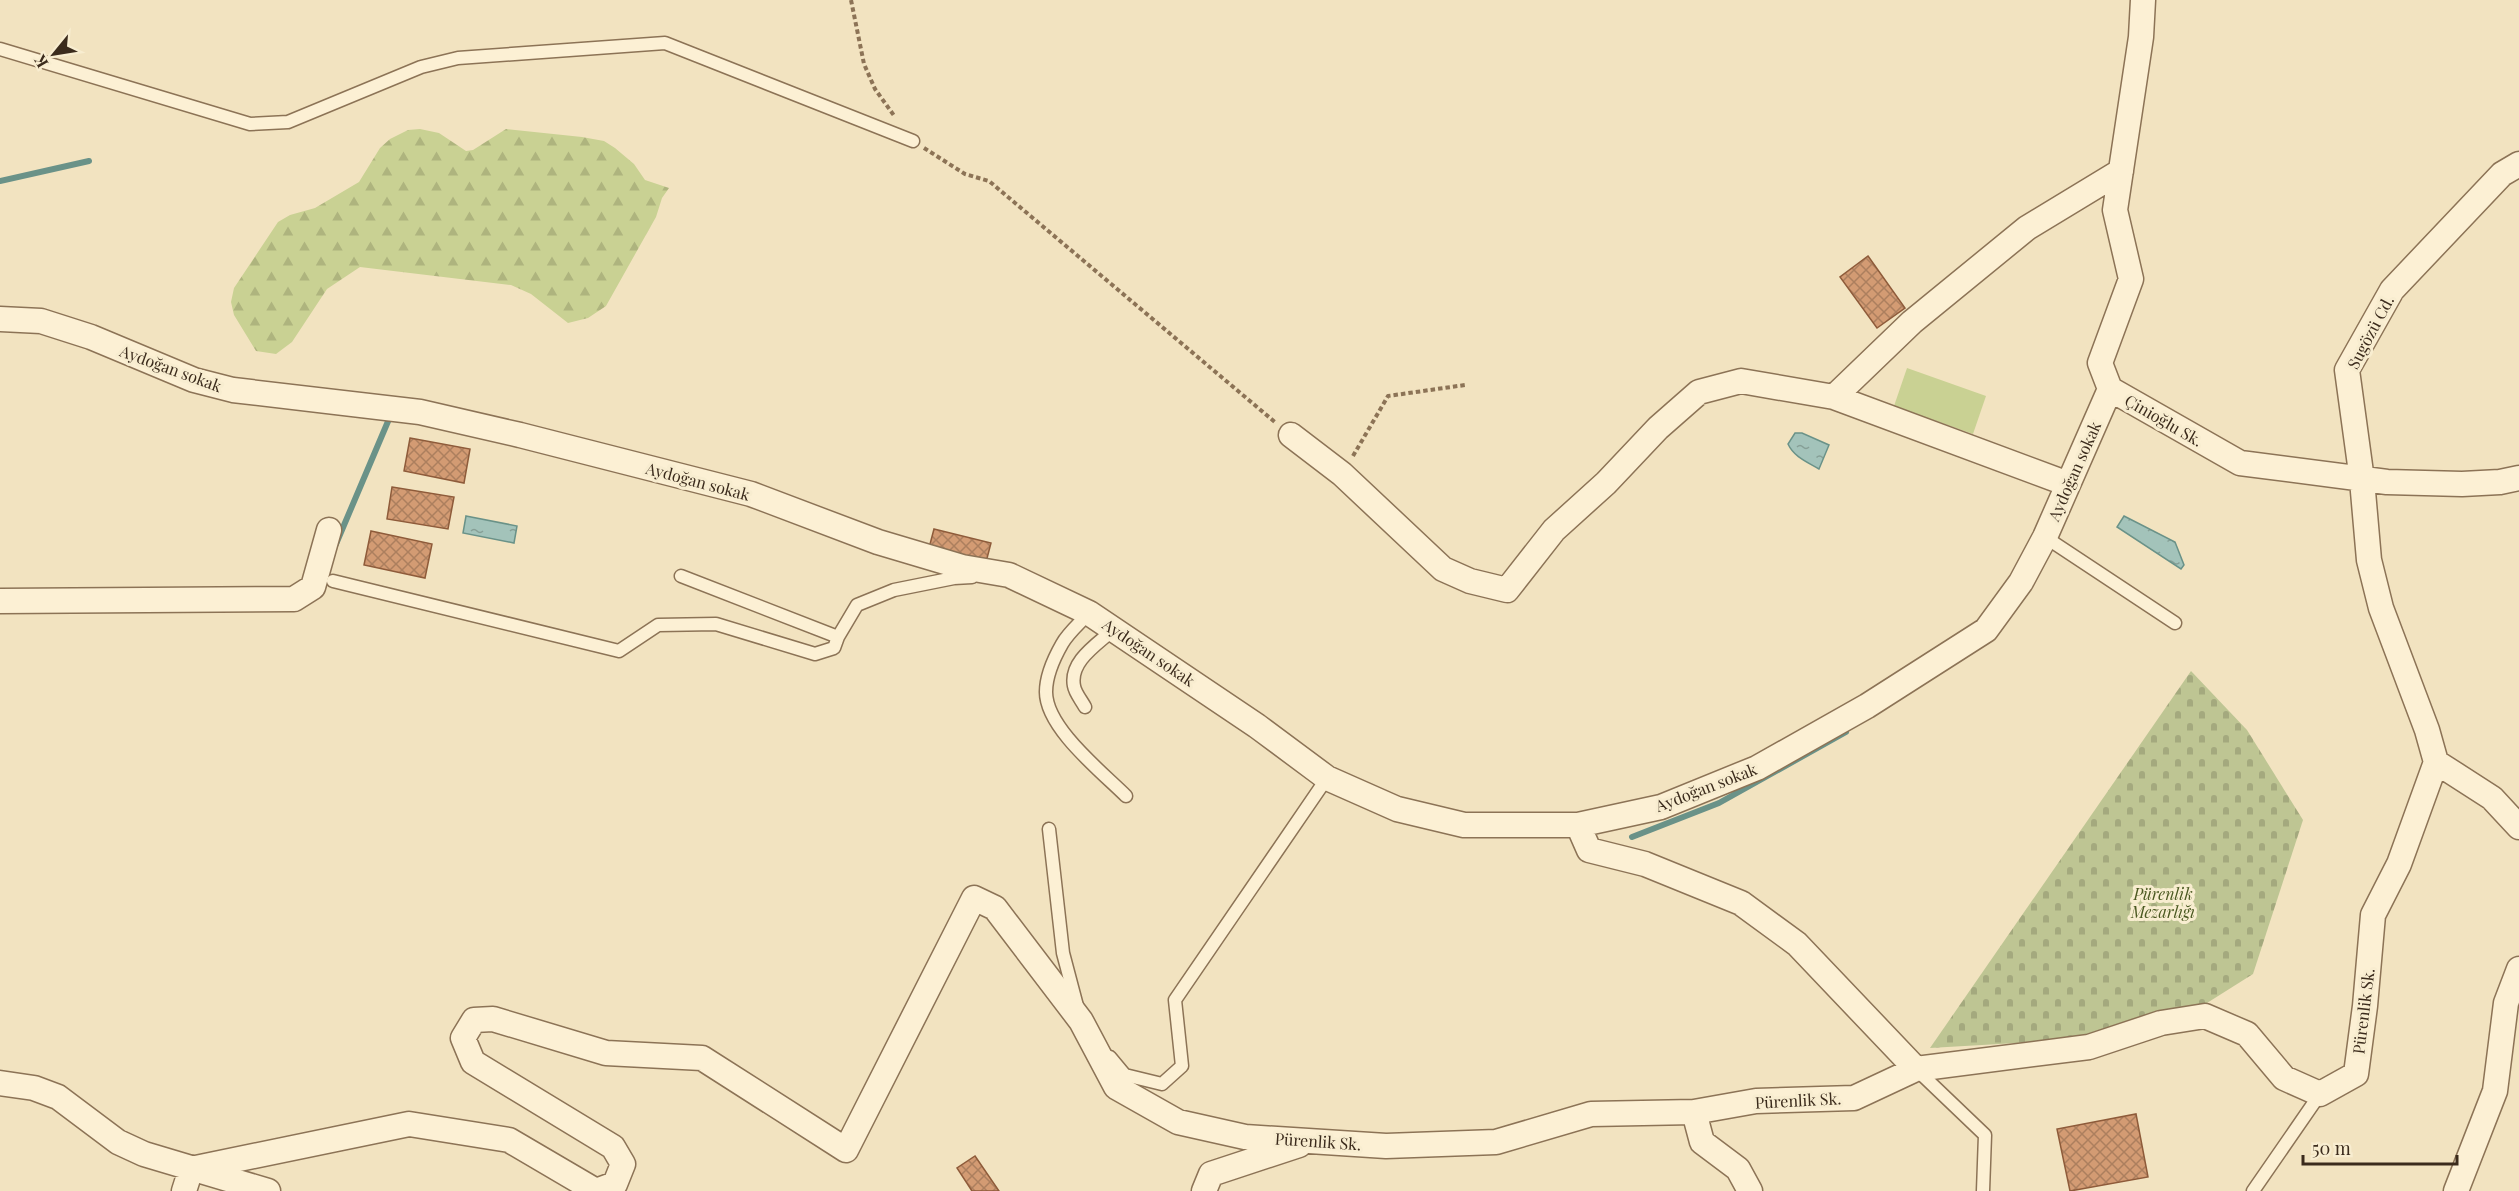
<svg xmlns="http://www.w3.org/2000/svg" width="2519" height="1191" viewBox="0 0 2519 1191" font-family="'Playfair Display',serif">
  <defs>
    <pattern id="forest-firs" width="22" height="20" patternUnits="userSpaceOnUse" patternTransform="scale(1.5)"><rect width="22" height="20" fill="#c9d193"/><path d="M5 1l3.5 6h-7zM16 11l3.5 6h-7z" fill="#aeb47e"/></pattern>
    <pattern id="cemetery-stones" width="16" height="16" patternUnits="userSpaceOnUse" patternTransform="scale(1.5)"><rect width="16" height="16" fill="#bec593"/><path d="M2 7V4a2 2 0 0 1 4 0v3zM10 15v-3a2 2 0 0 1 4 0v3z" fill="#a4a97e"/></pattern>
    <pattern id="water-ripples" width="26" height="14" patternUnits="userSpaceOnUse" patternTransform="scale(1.5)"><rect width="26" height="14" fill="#a3c3ba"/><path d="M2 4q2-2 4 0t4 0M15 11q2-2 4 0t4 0" fill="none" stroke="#869f96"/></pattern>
    <pattern id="building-cross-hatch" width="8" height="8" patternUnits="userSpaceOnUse" patternTransform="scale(1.5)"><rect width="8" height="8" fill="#d39b73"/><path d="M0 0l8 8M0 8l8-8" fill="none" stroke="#ac7f5e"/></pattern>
  </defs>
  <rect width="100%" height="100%" fill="#f2e3c0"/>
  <path fill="#c9d193" d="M1907,368l79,28 -13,38 -79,-28z"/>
  <path fill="url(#forest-firs)" d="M420,129l19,4 27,18 7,-1 33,-21 76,8 22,4 11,7 19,16 11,16 24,8 -7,10 -6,19 -50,89 -18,12 -20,5 -37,-29 -20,-9 -151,-18 -33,22 -35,53 -16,12 -20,-3 -22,-36 -3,-13 3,-14 44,-66 12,-7 25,-7 44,-26 21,-34 10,-9 18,-9z"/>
  <path fill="url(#cemetery-stones)" d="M2191,671l56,59 56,90 -50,154 -46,29 -120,36 -157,9z"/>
  <path fill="url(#water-ripples)" stroke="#6a9288" stroke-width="1.5" d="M1795,433h7l27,12 -10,24c-12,-7 -25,-12 -31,-25z
    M466,516l51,10 -3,17 -51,-10z
    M2124,516l51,26 9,23 -3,4 -64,-42z"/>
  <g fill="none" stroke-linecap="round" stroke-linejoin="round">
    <path stroke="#6a9288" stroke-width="6" d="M0,181l89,-20
      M336,544l53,-125
      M1632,837l87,-34 127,-71"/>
  </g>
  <path fill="url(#building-cross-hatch)" stroke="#8e5b3a" stroke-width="1.5" d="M1868,256l37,52 -28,20 -37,-51z
    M410,438l60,11 -6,34 -60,-12z
    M392,487l62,10 -6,32 -61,-10z
    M934,529l57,14 -5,19 -57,-14z
    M371,531l61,13 -7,34 -61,-13z
    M2136,1114l12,63 -78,14 -13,-62z
    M975,1156l24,35h-27l-15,-23z"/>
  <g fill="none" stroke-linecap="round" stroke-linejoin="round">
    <g stroke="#8c7356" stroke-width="15">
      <path id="lane" d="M0,49l250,75 38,-2 133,-55 37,-9 207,-15 248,98
        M2045,537l130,86
        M681,576l157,61 19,-32 37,-15 60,-12 18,-1
        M333,581l286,70 39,-26 58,-1 99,30 19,-6 4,-11
        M1089,613c-9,10 -21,20 -27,31 -8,14 -16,32 -16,48 0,36 56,80 80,104
        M1085,707c-3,-6 -10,-14 -11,-21 -5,-25 24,-42 40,-57
        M1049,829l14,124 14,53
        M1110,1057l15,18 37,9 20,-18 -7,-66 152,-222
        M1917,1070l68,65 -2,56
        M2253,1191l67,-97"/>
    </g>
    <g stroke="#8c7356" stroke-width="27">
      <path id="street" d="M2143,0l-2,37 -26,173 16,69 -31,84 10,26 130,74 147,19 75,2 38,-2 19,-4
        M0,319l41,2 50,16 103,43 39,10 187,22 100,23 231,59 127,48 84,25 47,8 80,38 168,113 70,52 70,31 67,16h114l83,-18 96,-39 110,-62 119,-76 35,-48 24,-45 65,-148
        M1834,397l78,-75 115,-94 94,-57
        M1291,435l51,39 101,95 27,12 37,9 47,-60 52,-47 52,-55 41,-36 42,-11 93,16 234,87
        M0,601l294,-2 19,-12 16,-57
        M2436,762l56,36 27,29
        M1578,825l11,25 56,14 96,39 56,41 119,125
        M0,1083l34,5 24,9 60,45 26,12 124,37
        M1694,1112l8,30 36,27 12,22
        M184,1191l7,-22 218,-45 100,16 87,51 19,-7 8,-20 -10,-17 -140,-85 -10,-24 11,-18 19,-1 113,34 96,5 144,92 128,-252 21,10 86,113 35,66 62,35 67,15 141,9 110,-4 95,-28 103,-2 62,-11 98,-3 62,-29 173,-22 72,-24 44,-7 42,18 37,44 36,16 36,-20 9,-68 8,-91 26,-51 37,-102 -9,-32 -46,-122 -12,-48 -7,-80 -15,-110 45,-80 110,-116 17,-10
        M1204,1191l7,-17 88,-29
        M2456,1191l39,-100 11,-88 13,-34"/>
    </g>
    <path stroke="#8c7356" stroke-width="4" stroke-dasharray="4.5 3" stroke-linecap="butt" d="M851,0l13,64 11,25 20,28
      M924,148l41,26 24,7 287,242
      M1353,456l35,-60 77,-11"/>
    <use href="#lane" stroke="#fcf0d4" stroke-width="12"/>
    <use href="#street" stroke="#fcf0d4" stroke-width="24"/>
  </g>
  <g text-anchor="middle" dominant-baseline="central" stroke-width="6" stroke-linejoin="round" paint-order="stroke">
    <g font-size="16" fill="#3b2b1c" stroke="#f8edd0">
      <text transform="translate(2370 332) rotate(-62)">Sugözü Cd.</text>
      <text transform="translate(171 368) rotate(20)">Aydoğan sokak</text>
      <text transform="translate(2164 420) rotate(30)">Çinioğlu Sk.</text>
      <text transform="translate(2074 471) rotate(-66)">Aydoğan sokak</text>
      <text transform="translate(698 481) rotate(15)">Aydoğan sokak</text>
      <text transform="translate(1149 652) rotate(34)">Aydoğan sokak</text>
      <text transform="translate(1706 787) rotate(-21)">Aydoğan sokak</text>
      <text transform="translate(2363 1011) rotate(-83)">Pürenlik Sk.</text>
      <text transform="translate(1798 1100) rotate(-3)">Pürenlik Sk.</text>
      <text transform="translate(1318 1141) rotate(4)">Pürenlik Sk.</text>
    </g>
    <g font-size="16" font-style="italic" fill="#4b5921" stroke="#f8edd0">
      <text x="2163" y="893">Pürenlik<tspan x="2163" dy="18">Mezarlığı</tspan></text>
    </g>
  </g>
  <g transform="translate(54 54) rotate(240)" stroke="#f8edd0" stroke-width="4.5" paint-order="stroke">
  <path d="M0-4.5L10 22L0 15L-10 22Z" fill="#3b2b1c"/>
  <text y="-9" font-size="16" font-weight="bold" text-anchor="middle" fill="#3b2b1c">K</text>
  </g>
  <path d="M2303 1155v9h154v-9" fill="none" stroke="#3b2b1c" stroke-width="3"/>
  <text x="2312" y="1155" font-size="18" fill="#3b2b1c" stroke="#f8edd0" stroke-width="4.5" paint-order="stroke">50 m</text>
</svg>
